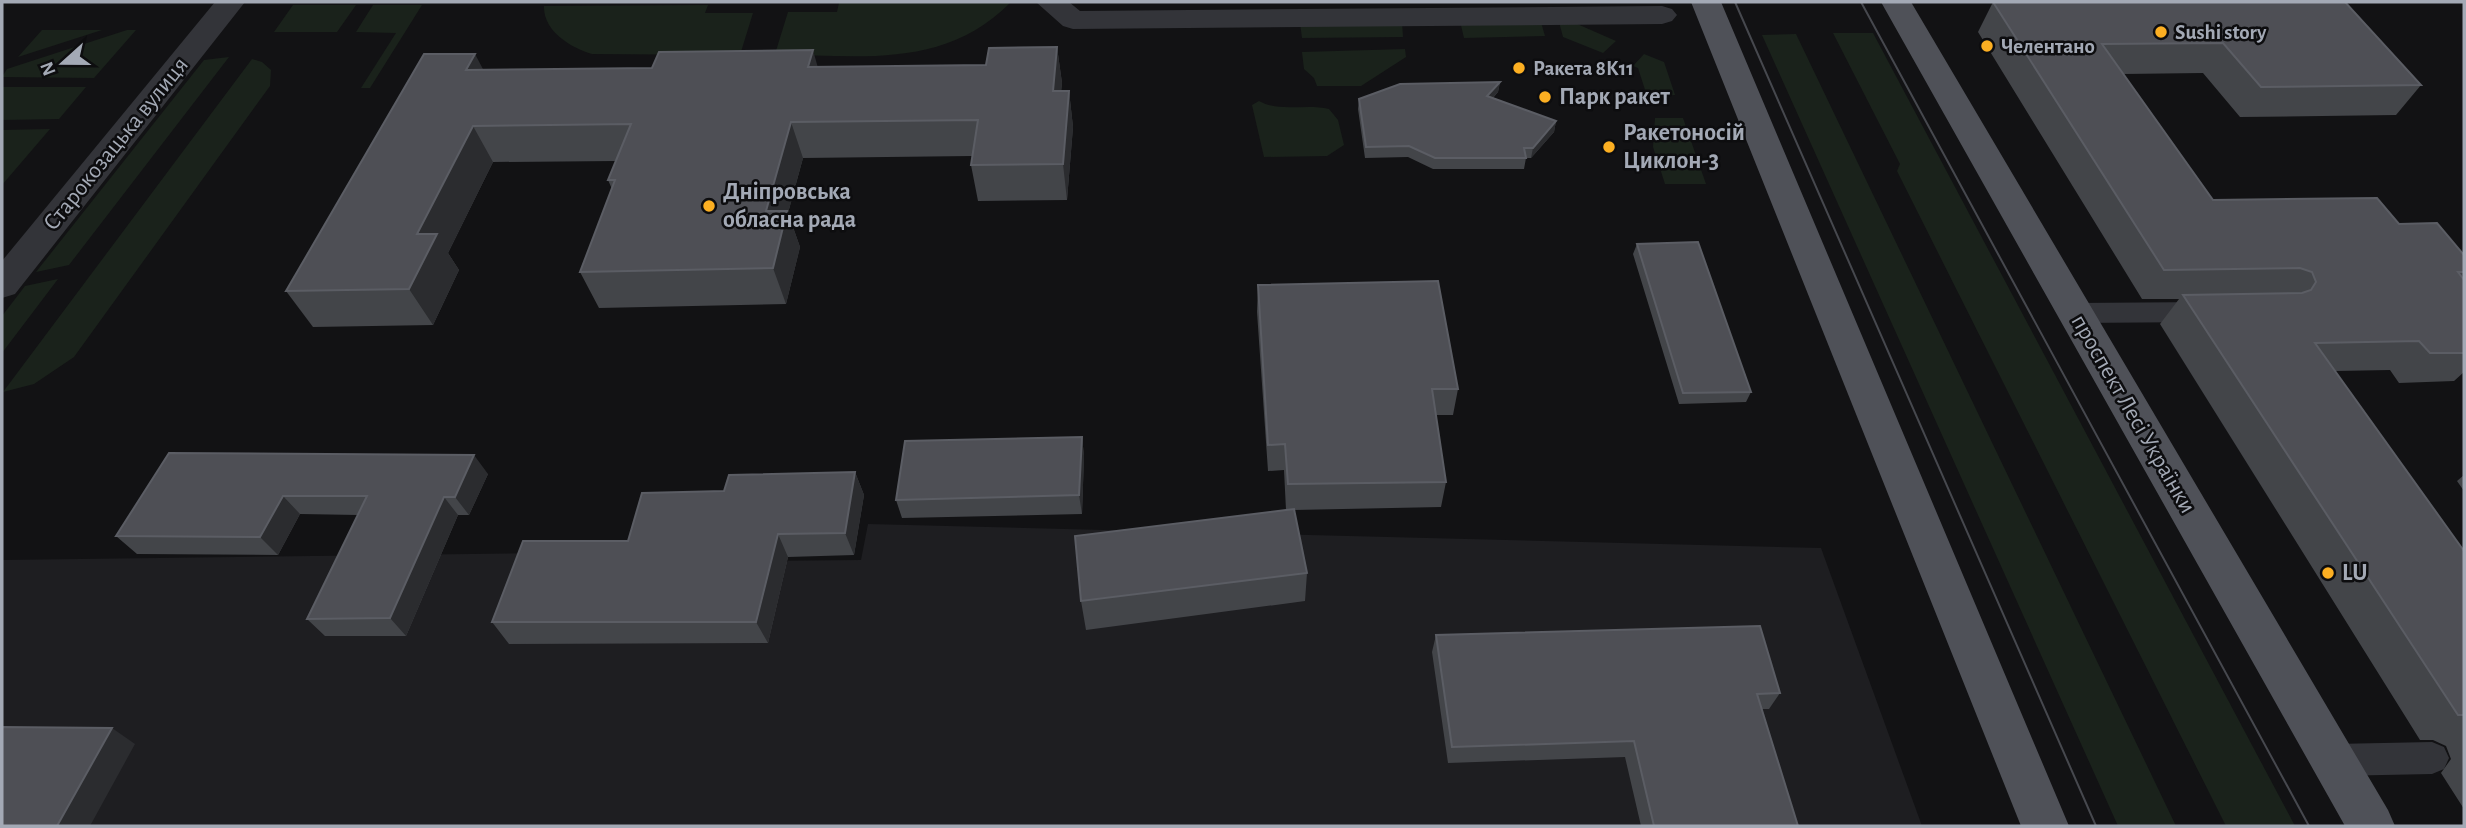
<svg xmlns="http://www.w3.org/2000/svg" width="2466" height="828" viewBox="0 0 2466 828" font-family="'Alegreya Sans',sans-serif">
  <rect width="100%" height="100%" fill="#121214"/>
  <path fill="#1e1e21" d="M868,524l953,24 101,278h-1920v-266l538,-7 102,9 219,-2z"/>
  <path fill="#1a221b" d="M839,3h171c-66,66 -150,53 -235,51l13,-42h49z
    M293,5h63l-19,27h-63z
    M373,5h49l-52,83h-9l35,-55 -40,-1z
    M708,5l-3,8h48l-13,42 -148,-1c-21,-6 -49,-23 -48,-48z
    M1540,19l5,17 -81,2 -4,-17z
    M1568,20l48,21 -13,12 -40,-16 -4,-15z
    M1402,22l1,15 -101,1 -2,-15z
    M42,30h60l-84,27z
    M127,30h9l-42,48 -92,-1 5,-8z
    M1833,33h40l422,793h-69l-329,-655 3,-7z
    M1795,34h1l380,792h-58l-356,-791z
    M1405,49l1,8 -45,29h-44l-3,-8 -10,-9 -2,-17z
    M1644,54l20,8 11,33 -28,1 -9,-28 -5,-2z
    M229,57l-160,208 -33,7 168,-212z
    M252,59l10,3 9,8 -1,16 -196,271 -40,27 -31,8z
    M2,87h84l-27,32 -57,1z
    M1259,101c21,12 47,2 70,8l9,11 6,25 -17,11 -63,1 -12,-52z
    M1655,118h28l23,66h-41l-12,-37z
    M50,129l-48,56v-55z
    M58,279l-56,74v-37l23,-30z"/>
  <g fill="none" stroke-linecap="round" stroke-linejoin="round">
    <path fill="#333439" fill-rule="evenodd" d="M2208,302l9,3 4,7 -4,7 -9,3 -133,1 -9,-3 -4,-7 4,-7 9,-3z
      M2432,742l12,5 5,11 -5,11 -12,5 -98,2 -12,-5 -5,-11 5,-11 12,-5z"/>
    <path fill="#333439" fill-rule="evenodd" d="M1036,2h33l11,9 582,-5 10,3 5,6 -5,6 -10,3 -589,5 -10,-3z"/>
    <path fill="#333439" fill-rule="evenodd" d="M215,2h30l-230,292 -13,4v-37z"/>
    <path fill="#4f5158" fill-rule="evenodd" d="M1691,2h30l348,824h-48z
      M1881,2h30l477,808 7,16h-50z"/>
    <path stroke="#46484e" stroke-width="2" d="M1735,2l361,824
      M1861,2l448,824"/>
  </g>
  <path fill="#434549" d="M1993,2h352l76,83 -25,30 -156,2 -37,-44 -80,1 90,126 186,24 65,31v117l-10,9 -55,2 -9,-13 -55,1 129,180v258l-23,-36 10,-14 -5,-13 -13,-6h-13l-260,-416 19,-25h-37l-164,-267z
    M1057,47l5,36 -1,8h8l4,36 -6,73 -89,1 -7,-36 1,-9 -169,2 -15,55 12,34 -14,57 -187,4 -19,-36 32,-83 -4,-9 8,-19 -123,1 -45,91 11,17 -26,55 -120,2 -27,-36 198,-221 502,-5z
    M1500,82l-2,10 -5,6 63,23 -2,11 -23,26h-5l-2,11h-91l-25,-12 -43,1 -7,-49 1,-10z
    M1637,244l114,148 -5,10 -67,2 -46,-150z
    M1258,285l200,104 -5,26h-17l10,67 -5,25 -147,3 13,63 -2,28 -219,29 -5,-29 205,-91 -2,-40 -16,1 -11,-159z
    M1082,437l2,19 -2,58 -180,4 -6,-18z
    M169,453l319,21 -19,41h-11l-52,121h-81l-18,-17 51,-104 -58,-1 -22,41 -141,-1 -21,-18z
    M855,472l9,23 -10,60 -66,2 -20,86 -259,1 -17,-22 136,-81 96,-50z
    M2464,475v16l-7,-10z
    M1436,635l344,58 -11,16h-7l36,117h-157l-16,-69 -177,6 -16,-111z"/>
  <path fill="#2b2c2f" d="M1057,47l5,36 -4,44 -5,-36z
    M813,50l10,36 -15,-19z
    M475,54l19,36 -28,-20z
    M1500,82l-2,10 -13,14 2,-10z
    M1069,91l4,36 -6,73 -4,-36z
    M1556,121l-2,11 -23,26 2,-10z
    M791,122l12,36 -15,55 12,34 -14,57 -13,-36 -7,-57z
    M473,126l20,36 -45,91 11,17 -26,55 -24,-36 8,-55z
    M1082,437l2,19 -2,58 -3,-19z
    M474,455l14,19 -19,41 -14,-18z
    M855,472l9,23 -10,60 -9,-22z
    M283,496l17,18 -22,41 -18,-18z
    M444,497l14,18 -52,121 -16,-18z
    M778,534l10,23 -20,86 -12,-21z
    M112,728l23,16 -45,82h-33z"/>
  <path fill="#4e4f55" stroke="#5b5d64" stroke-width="2" d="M1993,2h352l76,83 -160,2 -38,-44 -121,1 111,156 164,-2 22,26 38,-1 27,32v17h-6l6,8v73h-34l-11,-12 -104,2 149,208v164h-6l-275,-420 119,-2 9,-3 5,-8 -4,-10 -12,-4 -136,2z
    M1057,47l-4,44h16l-6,73 -92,1 7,-45 -187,2 -25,89h21l-14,57 -193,4 35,-92h-7l23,-56 -158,2 -56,108h20l-28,55 -123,2 138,-237h51l-9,16 186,-2 7,-16 154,-2 -5,17 178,-2 3,-17z
    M1500,82l-13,14 69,25 -23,27h-9l2,10h-91l-26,-12 -43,1 -7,-48 41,-15z
    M1698,242l53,150 -68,1 -46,-149z
    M1438,281l20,108h-26l14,93 -158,2 -3,-40 -17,1 -10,-160z
    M1082,437l-3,58 -183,5 9,-59z
    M169,453l305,2 -19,42h-11l-54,121 -83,1 60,-123h-84l-23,41 -144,-1z
    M855,472l-10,61 -67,1 -22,88h-264l31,-81h105l14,-48 82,-2 5,-16z
    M1294,509l13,64 -226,28 -6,-65z
    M1760,626l20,67 -23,1 41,132h-144l-20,-85 -182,6 -16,-112z
    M2,727l110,1 -55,98h-55z"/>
  <g fill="#fcaf22" stroke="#0d0d0f" stroke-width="2.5">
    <circle cx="2161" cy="32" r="7"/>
    <circle cx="1987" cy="46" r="7"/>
    <circle cx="1519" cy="68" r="7"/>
    <circle cx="1545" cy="97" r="7"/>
    <circle cx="1609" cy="147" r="7"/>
    <circle cx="709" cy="206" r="7"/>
    <circle cx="2328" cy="573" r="7"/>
  </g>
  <g text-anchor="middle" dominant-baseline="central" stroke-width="5" stroke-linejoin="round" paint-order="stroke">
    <g font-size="21" font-weight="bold" fill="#a3a9b5" stroke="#0d0d0f" text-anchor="start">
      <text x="2175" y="32">Sushi story</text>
      <text x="2001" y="46">Челентано</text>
      <text x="1533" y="68">Ракета 8К11</text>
    </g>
    <g font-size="24" font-weight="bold" fill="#a3a9b5" stroke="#0d0d0f" text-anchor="start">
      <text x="1559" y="97">Парк ракет</text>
      <text x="1623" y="133">Ракетоносій<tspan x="1623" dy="28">Циклон-3</tspan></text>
      <text x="723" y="192">Дніпровська<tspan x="723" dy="28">обласна рада</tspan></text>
      <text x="2342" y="573">LU</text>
    </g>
    <g font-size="24" fill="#a3a9b5" stroke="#0d0d0f">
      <text transform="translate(116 144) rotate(-51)">Старокозацька вулиця</text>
      <text transform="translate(2133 414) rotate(60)">проспект Лесі Українки</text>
    </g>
  </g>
  <rect width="2466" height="828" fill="none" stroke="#a3a9b5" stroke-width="7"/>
  <g transform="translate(63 63) rotate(249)" stroke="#0d0d0f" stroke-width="5" paint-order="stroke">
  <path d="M0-5L12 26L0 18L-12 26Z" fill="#a3a9b5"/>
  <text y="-10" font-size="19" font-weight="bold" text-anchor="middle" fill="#a3a9b5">N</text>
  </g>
</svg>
